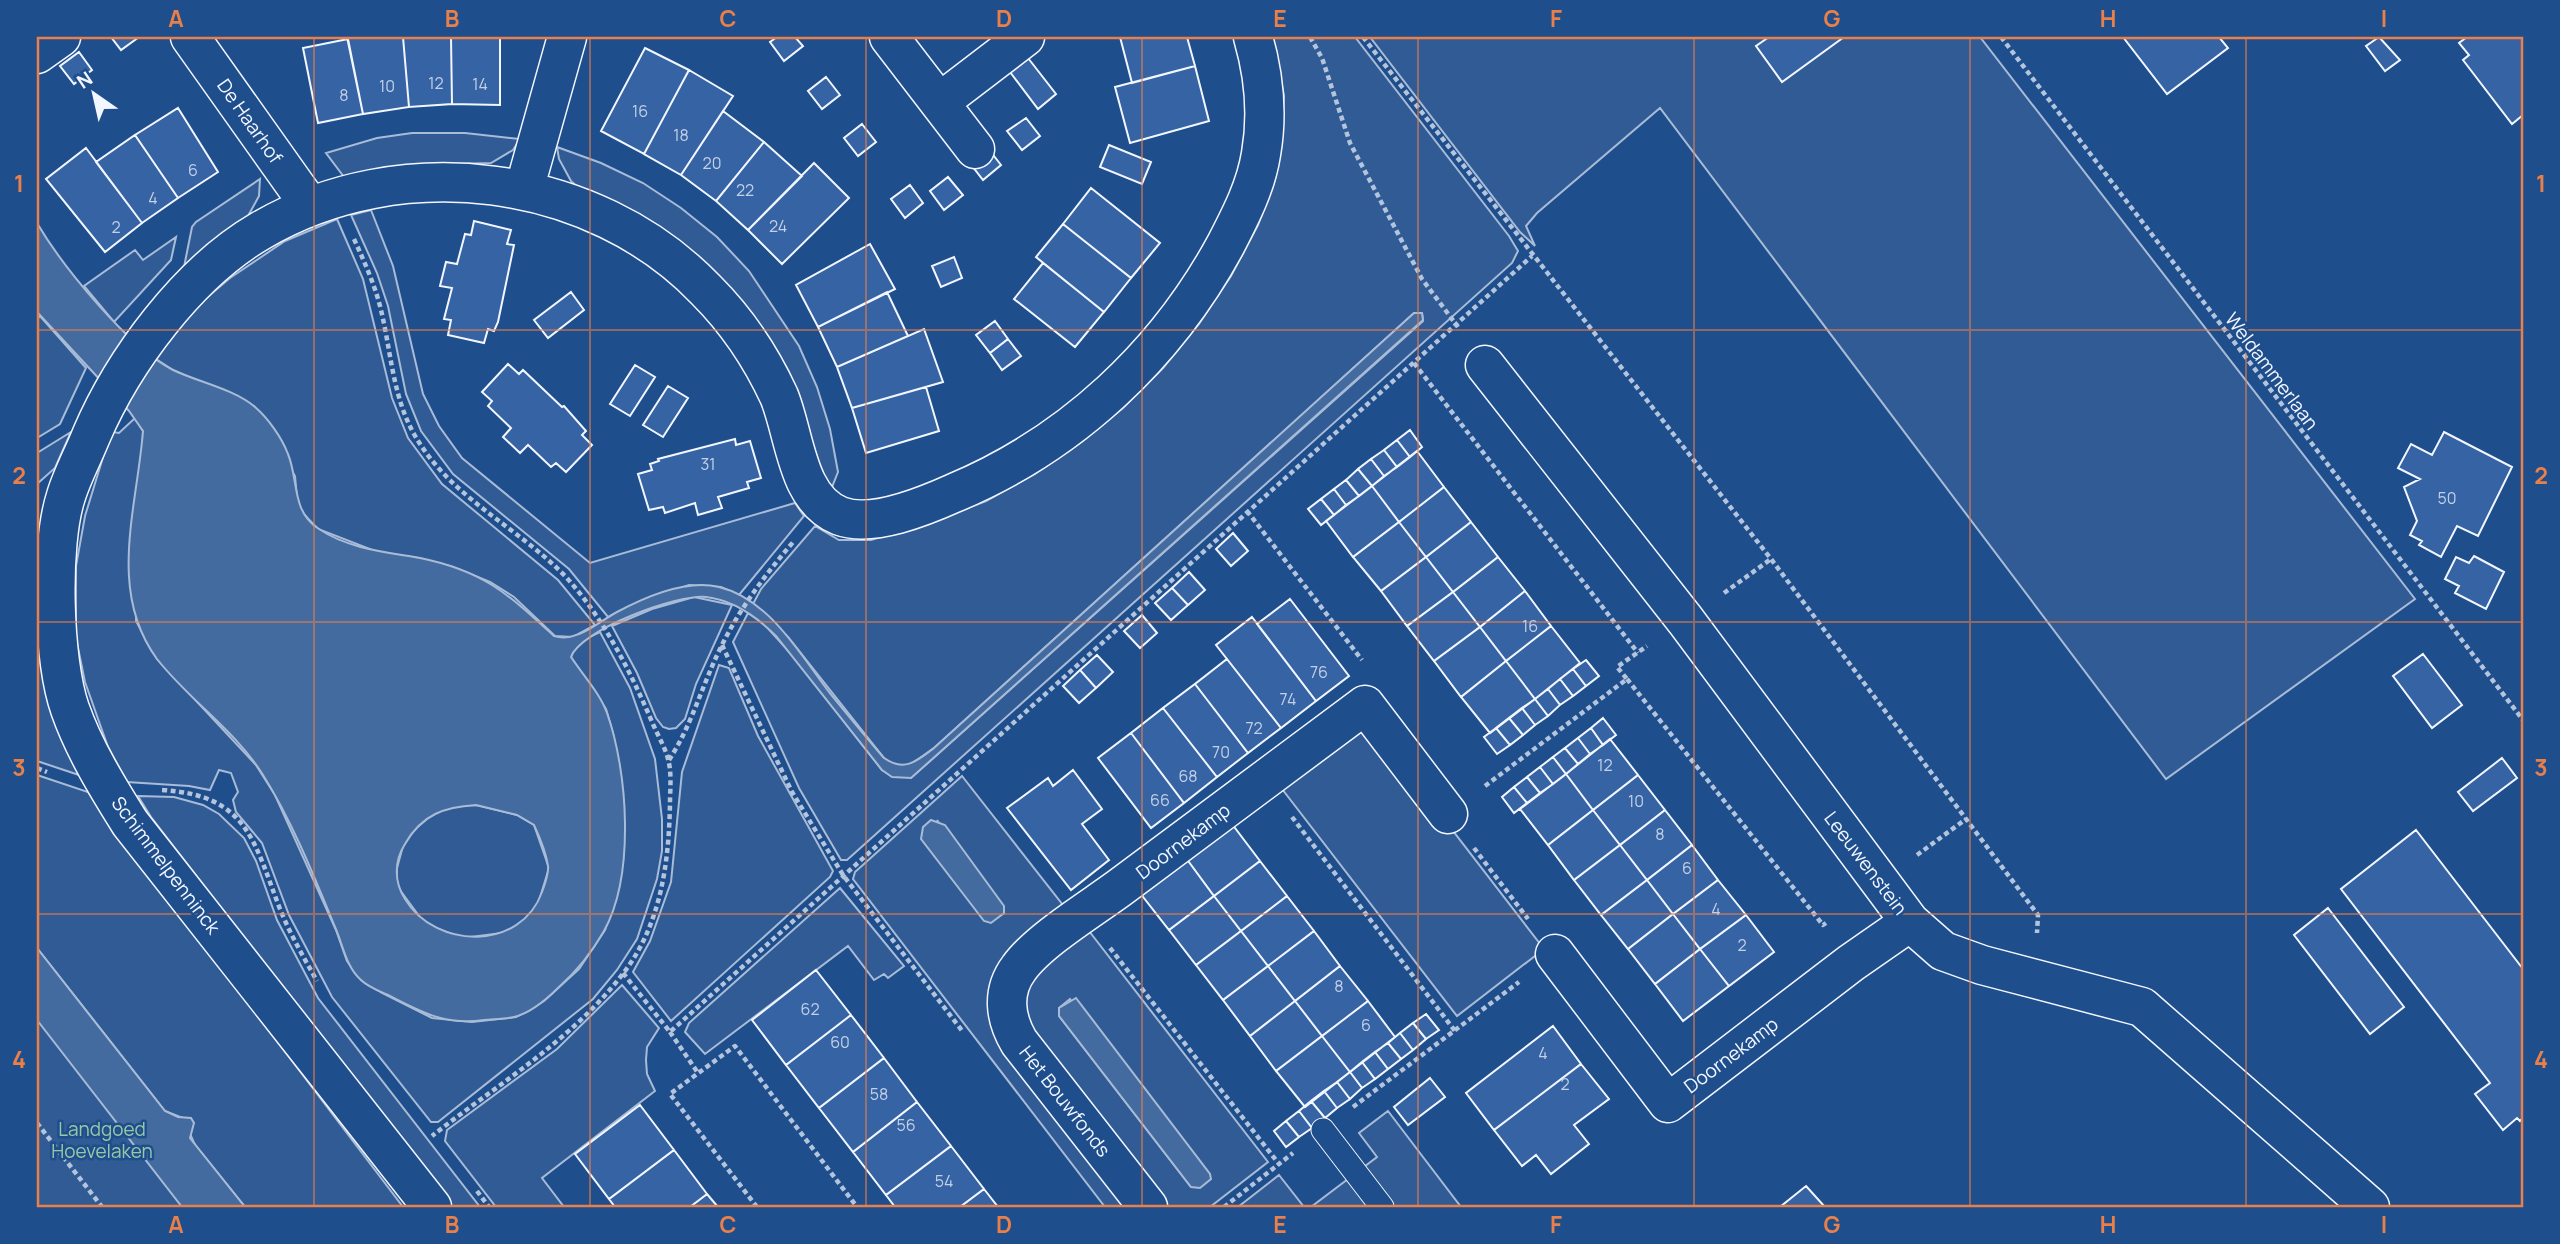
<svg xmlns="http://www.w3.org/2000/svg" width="2560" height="1244" viewBox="0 0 2560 1244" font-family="Manrope,sans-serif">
  <rect width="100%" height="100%" fill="#1f4e8c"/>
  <path fill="#305b95" stroke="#a8bbd7" stroke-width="2" fill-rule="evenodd" d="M1273,37h82l154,199 9,15 -6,12 -665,597h-6l-42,-72 -66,-146 15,-29 16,11 29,32 89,114 29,8 512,-457 -1,-8h-8l-480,435 -24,17 -14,1 -12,-8 -96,-121 -35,-33 8,-15 54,-63 24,14h32l64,-19 51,-20 49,-27 45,-31 43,-35 40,-40 36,-44 32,-48 27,-51 16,-42 7,-33 3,-54z
    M1370,37h610l435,562 -249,180 -506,-671 -123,105 -11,13 9,20 -15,-14z
    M412,133h53l55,6 -7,11 -22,13 -76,2 -71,12 -18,-24 51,-15z
    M557,147l44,16 42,20 38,25 36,29 32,34 50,75 18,41 13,42 8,43 -6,15 -6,-3 -37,-106 -218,-197 -12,-22z
    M260,179l-1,17 -11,20 -64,51 8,-40 4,-5z
    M371,210l22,56 30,128 16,32 23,32 128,105 205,-60 9,13 -65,79 -18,-8 -32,-2 -41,14 -40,18 -39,-48 -116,-95 -32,-43 -15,-37 -18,-88 -11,-33 -26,-58z
    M337,219l26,60 29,119 16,40 34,46 116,96 37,45 -22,12 -18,-1 -41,-39 -24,-15 -37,-15 -34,-9 -39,-5 -62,-24 -20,-21 -3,-32 -41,-70 -81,-36 -17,-11 15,-22 33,-37 26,-22 55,-37z
    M176,237l-5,23 -57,62 -30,-36 51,-36 8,10z
    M40,316l46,52 -26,56 -23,14v-119z
    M135,418l8,13 -7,190 21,38 99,106 19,30 61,135 11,31 14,19 21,13 50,25 40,4 44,-5 28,-16 35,-32 26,-39 10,-29 6,-28 3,-39 -3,-55 -8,-46 -7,-24 -35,-52 2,-5 12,-13 15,-7 30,56 25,71 7,60v32l-5,28 -20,60 -20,31 -24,29 -155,123h-7l-99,-125 -43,-82 -27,-72 -26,-31 -3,-12 5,-8 -7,-19 -12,-3 -9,20 -21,-4 -62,-4 -19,-35 -23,-65 -9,-44v-72l9,-50 19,-62 9,-22 6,1z
    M71,432l-16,36 -18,16v-31z
    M37,569l3,92 6,32 33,82 -42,-14z
    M694,597l38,8 -36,79 -11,35 -9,9 -7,1 -6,-2 -7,-9 -19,-45 -25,-47 40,-17z
    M719,665l10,3 29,68 75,135 -3,6 -159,144 -38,-49 17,-31 21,-59 11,-110z
    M1366,718l178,231 -87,67 -178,-231z
    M37,775l51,17 315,415h-158l-50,-62 -12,-27 -18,-7 -128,-163z
    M962,776l104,133 -70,80 135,218h-26l-252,-328 2,-7zM937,820l67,93 -13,9z
    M138,796l36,1 29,8 16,9 25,24 12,23 21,59 41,78 162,209h-29l-300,-390z
    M476,805l41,10 17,10 15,43 -11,36 -14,19 -22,10 -39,5 -38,-14 -28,-38v-18l6,-22 11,-16 14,-12 21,-12z
    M840,888l64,78 -16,12 -4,-4 -10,6 -26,-34 -143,108 -20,-22 4,-9z
    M1089,931l179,231 -58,45h-45l-136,-176 -8,-22 13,-35zM1070,999l121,188 -132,-171v-8z
    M37,953l201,254h-201z
    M622,985l37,43 -12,19 -1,13 1,14 8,17 -113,87 22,29h-68l-51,-66 2,-11 110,-81z
    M1388,1111l73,96h-150l66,-50 -18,-24z
    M1279,1175l25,32h-66z"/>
  <path fill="#446ba0" stroke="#a8bbd7" stroke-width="2" fill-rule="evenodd" d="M37,223c26,44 91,124 136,147 25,12 61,19 82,37 13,11 27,31 33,47 11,27 3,57 31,75 30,20 67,23 101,29 64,13 88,36 134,78 23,7 44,-14 63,-24 28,-15 70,-33 102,-25 50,12 81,67 110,105 18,22 36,44 55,66 20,14 32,4 50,-10l480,-435h8l1,7 -512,458 -19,-1 -10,-7 -106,-134c-18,-18 -43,-36 -70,-39 -29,-3 -126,33 -135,60 11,17 29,36 36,56 21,59 28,162 -3,218 -12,21 -27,40 -45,56 -12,12 -28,26 -45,30 -9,2 -20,2 -30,3 -37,6 -64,-8 -96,-25 -9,-4 -20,-8 -27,-15 -15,-13 -18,-35 -26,-53 -21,-51 -43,-106 -72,-152 -28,-45 -74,-75 -106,-116 -50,-68 -20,-151 -14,-228l-14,-20 -92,-99zM476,805l41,10 17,10c6,13 12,27 14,41 1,7 -3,18 -6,26 -21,59 -106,58 -137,7 -11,-17 -11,-38 0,-55 17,-30 40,-37 71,-39z
    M931,820l14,5 59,81v7l-13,10 -7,-2 -63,-82 2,-12z
    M37,948l128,163 13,6 13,1 3,5 -4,15 55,69h-63l-145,-187z
    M1076,998l134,176 1,5 -11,9 -9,-1 -132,-171v-8z"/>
  <path fill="#3563a3" stroke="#f2f6ff" stroke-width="2" d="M111,37h28l-18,13z
    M347,37h56l6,70 -46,7z
    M403,37h48l1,67 -43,3z
    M451,37h49v68l-48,-1z
    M777,37h18l8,9 -19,15 -14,-19z
    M1120,37h67l8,29 -63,17z
    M1769,37h75l-62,45 -26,-36z
    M2123,37h96l9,11 -61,46z
    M2379,37l21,23 -15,11 -19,-25z
    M2467,37h56v78l-11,9 -49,-64 6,-5 -10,-12z
    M348,39l15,75 -45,9 -15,-75z
    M645,48l44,22 -45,84 -43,-23z
    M79,52l13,18 -18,14 -14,-18z
    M1028,58l28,36 -18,15 -28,-37z
    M1195,66l14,55 -79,22 -15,-56z
    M689,70l44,26 -52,79 -37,-21z
    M826,77l14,18 -18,14 -14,-18z
    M178,108l40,64 -40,26 -43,-63z
    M723,111l41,31 -48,59 -35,-26z
    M1026,118l14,18 -18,14 -15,-19z
    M862,124l14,18 -18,14 -14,-18z
    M135,135l43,63 -36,25 -46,-61z
    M764,142l38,34 -54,54 -32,-29z
    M1109,145l42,17 -9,22 -42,-17z
    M987,147l14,18 -18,15 -14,-18z
    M86,148l56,75 -37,29 -59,-73z
    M814,163l35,35 -67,66 -34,-34z
    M948,177l15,18 -19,15 -14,-19z
    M910,185l13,18 -18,15 -14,-19z
    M1091,188l69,55 -29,35 -68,-54z
    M474,221l37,9 -4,14 7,1 -16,77 -4,9 -6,-2 -4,14 -36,-8 3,-15 -7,-1 8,-31 -12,-2 6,-24 11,2 8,-30 6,1z
    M1063,224l68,54 -27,34 -68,-55z
    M870,244l25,45 -77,38 -22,-42z
    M954,257l8,21 -21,9 -9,-21z
    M1043,263l61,49 -29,35 -61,-48z
    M571,292l13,18 -36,28 -14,-18z
    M887,292l21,44 -71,31 -19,-40z
    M995,321l13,18 -18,14 -14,-18z
    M924,329l19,53 -91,26 -15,-41z
    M1008,339l13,17 -19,14 -12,-17z
    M508,364l11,10 4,-4 39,37 2,-1 22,25 -4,4 10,10 -26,27 -10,-9 -5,4 -23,-22 -8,8 -17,-16 8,-9 -23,-22 4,-5 -10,-9z
    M635,365l20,12 -25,39 -20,-12z
    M668,386l20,12 -25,39 -20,-12z
    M926,387l13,44 -73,22 -14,-45z
    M1410,430l12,17 -12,10 -13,-17z
    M2444,432l68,35 -34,69 -21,-10 -16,31 -22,-12 3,-4 -12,-6 7,-14 -13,-34 16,-8 -22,-11 13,-24 21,11z
    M735,439l1,6 14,-4 11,37 -14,4 2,6 -31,9 4,11 -24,7 -3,-12 -30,10 -2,-6 -14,3 -11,-36 14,-4 -2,-6 9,-3 -1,-2z
    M1397,440l13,17 -13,10 -13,-17z
    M1384,450l13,17 -13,9 -13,-17z
    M1417,451l27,36 -45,35 -27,-36z
    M1371,459l13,17 -12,10 -14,-17z
    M1358,469l14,17 -13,10 -13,-16z
    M1346,480l13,16 -13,9 -12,-16z
    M1372,486l27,36 -46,35 -27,-36z
    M1444,487l27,35 -45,35 -27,-35z
    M1334,489l12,16 -12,10 -13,-16z
    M1321,499l13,16 -13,10 -13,-16z
    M1399,522l27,35 -45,34 -28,-34z
    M1471,522l27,35 -45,35 -27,-35z
    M1233,533l15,18 -17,15 -15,-17z
    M2474,556l30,16 -18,37 -31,-16 4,-7 -14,-7 11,-22 13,6z
    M1426,557l27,35 -46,34 -26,-35z
    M1498,557l27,34 -45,36 -27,-35z
    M1189,572l16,18 -17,15 -16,-17z
    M1172,588l16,17 -17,15 -16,-17z
    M1525,591l26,35 -45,35 -26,-34z
    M1453,592l27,35 -46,34 -27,-35z
    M1290,599l59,77 -33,25 -59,-77z
    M1142,615l15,18 -17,15 -16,-17z
    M1252,617l64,84 -35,27 -65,-83z
    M1551,626l29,37 -45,36 -29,-38z
    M1480,627l26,34 -45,36 -27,-36z
    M2423,654l39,51 -30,23 -39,-52z
    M1097,655l16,17 -17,16 -16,-18z
    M1227,659l54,69 -33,25 -53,-69z
    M1586,660l13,16 -13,10 -13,-17z
    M1506,661l29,38 -45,34 -29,-36z
    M1573,669l13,17 -13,10 -13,-17z
    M1080,670l16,18 -17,15 -16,-17z
    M1560,679l13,17 -13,9 -12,-16z
    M1195,684l53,69 -31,24 -54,-69z
    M1548,689l12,16 -12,11 -13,-17z
    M1535,699l13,17 -13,9 -13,-17z
    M1163,708l54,69 -33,26 -53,-70z
    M1522,708l13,17 -12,10 -14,-17z
    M1509,718l14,17 -13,10 -14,-17z
    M1603,718l13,17 -13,10 -12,-17z
    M1496,728l14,17 -13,9 -13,-17z
    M1591,728l12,17 -13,9 -12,-16z
    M1131,733l53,70 -33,25 -53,-70z
    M1578,738l12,16 -12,10 -13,-16z
    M1610,739l28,36 -45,35 -27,-36z
    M1565,748l13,16 -12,10 -13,-17z
    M1553,757l13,17 -13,10 -13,-17z
    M2502,758l15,20 -44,33 -15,-19z
    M1540,767l13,17 -13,9 -13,-16z
    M1073,770l29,39 -20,15 27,36 -38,30 -64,-82 41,-30 5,8z
    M1566,774l27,36 -45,35 -28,-36z
    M1638,775l27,35 -45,35 -27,-35z
    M1527,777l13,16 -13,10 -13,-16z
    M1514,787l13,16 -13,10 -12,-16z
    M1593,810l27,35 -46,35 -26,-35z
    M1665,810l27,35 -45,35 -27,-35z
    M1232,824l28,37 -46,35 -28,-38z
    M2416,830l107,139v149l-3,3 -3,-3 -14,12 -28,-36 15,-11 -149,-194z
    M1620,845l27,35 -46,35 -27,-35z
    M1692,845l26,35 -45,34 -26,-34z
    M1186,858l28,38 -45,34 -29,-37z
    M1260,861l27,35 -46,35 -27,-35z
    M1647,880l26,34 -45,35 -27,-34z
    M1718,880l28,35 -46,34 -27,-35z
    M1214,896l27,35 -45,34 -27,-35z
    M1287,896l27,35 -46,35 -27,-35z
    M2328,908l76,99 -34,27 -76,-99z
    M1673,914l27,35 -45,35 -27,-35z
    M1746,915l28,37 -45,34 -29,-37z
    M1241,931l27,35 -45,34 -27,-35z
    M1314,931l26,35 -45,35 -27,-35z
    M1700,949l29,37 -46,35 -28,-37z
    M1268,966l27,35 -45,35 -27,-36z
    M1340,966l28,35 -46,35 -27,-35z
    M816,970l35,45 -65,50 -34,-45z
    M1295,1001l27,35 -46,35 -26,-35z
    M1368,1001l27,36 -45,35 -28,-36z
    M1426,1014l13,16 -13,9 -13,-16z
    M851,1015l33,43 -65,50 -33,-43z
    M1413,1023l13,16 -13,11 -13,-17z
    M1553,1026l28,38 -87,66 -28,-37z
    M1400,1033l13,17 -12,9 -13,-16z
    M1322,1036l28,36 -45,35 -29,-36z
    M1388,1043l13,16 -13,10 -13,-17z
    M1375,1052l13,17 -13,10 -13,-17z
    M884,1058l33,44 -64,50 -34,-44z
    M1362,1062l13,17 -13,9 -12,-16z
    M1581,1064l28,35 -35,26 15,19 -38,30 -15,-19 -14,11 -28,-36z
    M1350,1072l12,16 -12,11 -13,-17z
    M1430,1078l15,19 -37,28 -14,-18z
    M1337,1082l13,17 -13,9 -13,-17z
    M1324,1091l13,17 -12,10 -14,-17z
    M1311,1101l14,17 -13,10 -13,-17z
    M917,1102l34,44 -65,49 -33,-43z
    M640,1105l34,45 -65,49 -34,-45z
    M1299,1111l13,17 -13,9 -13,-16z
    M1286,1121l13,16 -13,10 -12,-16z
    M951,1146l33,43 -24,18h-65l-9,-12z
    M674,1150l33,44 -17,13h-75l-6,-8z
    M1806,1186l19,21h-45z
    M984,1189l14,18h-38z
    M707,1194l11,13h-28z"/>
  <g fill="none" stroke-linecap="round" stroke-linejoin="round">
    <g stroke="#f2f6ff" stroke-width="25">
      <path id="service" d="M1323,1130l59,77"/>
    </g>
    <g stroke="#f2f6ff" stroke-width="41">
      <path id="minor" d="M190,37l120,169
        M889,37l86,112
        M37,54l24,-17
        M940,102l85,-65
        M524,190l43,-153
        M1485,365l201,256 224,301 33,29 39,14 160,42 228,200
        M1555,954l113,149 183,-140 59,-41
        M432,1207l-302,-384c-22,-35 -46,-74 -60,-114 -17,-49 -20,-164 -4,-213 6,-20 17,-40 25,-60 32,-75 97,-163 169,-205 139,-82 333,-59 446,59 30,30 55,67 73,106 16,38 17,103 61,120 32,12 85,-10 114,-23 117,-49 212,-138 272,-249 15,-29 30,-58 35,-90 7,-40 3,-79 -8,-117
        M1148,1207l-129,-165c-14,-24 -18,-50 0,-74 20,-28 75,-61 103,-82 81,-61 162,-121 243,-181l83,109"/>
    </g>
    <path stroke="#b3c4dc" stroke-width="4.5" stroke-dasharray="5 3.5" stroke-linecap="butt" d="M1310,37l12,21 28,85 72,136 36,48
      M1363,37l408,522 267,356 -1,18
      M2001,37l522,683
      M354,239c10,22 20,44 26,67 11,43 12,89 34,128 36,64 103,92 152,143 39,43 64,94 87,147 5,12 12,23 15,35 4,14 2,31 2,44 -1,59 -9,120 -45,168 -51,68 -127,113 -193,165
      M1414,363l224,290
      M1247,511l115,149
      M1724,593l47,-34
      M722,645l70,147 51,83 120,157
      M1627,679l196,246 3,-2
      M669,760c23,-35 33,-75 52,-113 19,-39 44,-72 73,-106
      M37,768l10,4
      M1485,786l142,-107 -10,-12 30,-21
      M162,790c86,5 92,52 118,119 10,25 24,49 37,72
      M1292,817l163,214
      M1474,848l54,71
      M1917,855l49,-36
      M1110,948l169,216 14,-11
      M623,973l47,59 862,-776
      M670,1032l28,41
      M1353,1107l166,-125
      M37,1123l65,84
      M477,1191l12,16
      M757,1207l-87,-113 65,-48 122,161
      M1224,1207l55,-43"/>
    <use href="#service" stroke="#1f4e8c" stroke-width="23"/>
    <use href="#minor" stroke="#1f4e8c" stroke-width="38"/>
  </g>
  <path fill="none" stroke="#ea8049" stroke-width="2" stroke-opacity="0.55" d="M314,37v1170M590,37v1170M866,37v1170M1142,37v1170M1418,37v1170M1694,37v1170M1970,37v1170M2246,37v1170M37,330h2486M37,622h2486M37,914h2486"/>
  <g text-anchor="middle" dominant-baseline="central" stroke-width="5" stroke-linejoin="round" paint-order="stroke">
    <g font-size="16" fill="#c3d1e8">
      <text x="436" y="83">12</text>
      <text x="480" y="84">14</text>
      <text x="387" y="86">10</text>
      <text x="344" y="95">8</text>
      <text x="640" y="111">16</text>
      <text x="681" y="135">18</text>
      <text x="712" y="163">20</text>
      <text x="193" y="170">6</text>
      <text x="745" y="190">22</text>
      <text x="153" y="198">4</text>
      <text x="778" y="226">24</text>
      <text x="116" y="227">2</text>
      <text x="708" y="464">31</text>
      <text x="2447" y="498">50</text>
      <text x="1530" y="626">16</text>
      <text x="1319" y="672">76</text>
      <text x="1288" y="699">74</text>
      <text x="1254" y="728">72</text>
      <text x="1221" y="752">70</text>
      <text x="1605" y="765">12</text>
      <text x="1188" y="776">68</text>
      <text x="1160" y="800">66</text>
      <text x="1636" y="801">10</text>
      <text x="1660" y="834">8</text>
      <text x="1687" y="868">6</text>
      <text x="1716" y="909">4</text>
      <text x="1742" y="945">2</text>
      <text x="1339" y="986">8</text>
      <text x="810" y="1009">62</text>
      <text x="1366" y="1025">6</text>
      <text x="840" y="1042">60</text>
      <text x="1543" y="1053">4</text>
      <text x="1565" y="1084">2</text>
      <text x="879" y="1094">58</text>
      <text x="906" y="1125">56</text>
      <text x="944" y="1181">54</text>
    </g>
    <g font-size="19" fill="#f2f6ff" stroke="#1f4e8c">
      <text transform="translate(250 121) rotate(55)">De Haarhof</text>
      <text transform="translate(2272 371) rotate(53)">Weldammerlaan</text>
      <text transform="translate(1183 841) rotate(-37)">Doornekamp</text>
      <text transform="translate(1866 863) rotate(53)">Leeuwenstein</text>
      <text transform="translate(166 865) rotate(53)">Schimmelpenninck</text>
      <text transform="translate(1731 1055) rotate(-37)">Doornekamp</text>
      <text transform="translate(1065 1101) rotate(52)">Het Bouwfonds</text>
    </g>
    <g font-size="19" fill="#97c8a6" stroke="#1f4e8c">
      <text x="102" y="1129">Landgoed<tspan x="102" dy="22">Hoevelaken</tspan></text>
    </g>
  </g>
  <rect width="2560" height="1244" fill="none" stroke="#1f4e8c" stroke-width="77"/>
  <g transform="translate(94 94) rotate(326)" stroke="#1f4e8c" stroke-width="5" paint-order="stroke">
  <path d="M0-5L12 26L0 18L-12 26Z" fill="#f2f6ff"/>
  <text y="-10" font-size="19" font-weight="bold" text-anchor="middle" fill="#f2f6ff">N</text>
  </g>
  <rect x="38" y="38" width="2484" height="1168" fill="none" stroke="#ea8049" stroke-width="2.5"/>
  <g font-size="23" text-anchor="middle" font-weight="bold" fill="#ea8049">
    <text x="176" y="27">A</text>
    <text x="452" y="27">B</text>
    <text x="728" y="27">C</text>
    <text x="1004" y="27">D</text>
    <text x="1280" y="27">E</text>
    <text x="1556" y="27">F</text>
    <text x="1832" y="27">G</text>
    <text x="2108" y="27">H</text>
    <text x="2384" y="27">I</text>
    <text x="19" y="192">1</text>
    <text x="2541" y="192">1</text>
    <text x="19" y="484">2</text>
    <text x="2541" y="484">2</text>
    <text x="19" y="776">3</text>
    <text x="2541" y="776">3</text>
    <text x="19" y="1068">4</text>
    <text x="2541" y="1068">4</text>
    <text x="176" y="1233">A</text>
    <text x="452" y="1233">B</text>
    <text x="728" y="1233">C</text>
    <text x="1004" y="1233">D</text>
    <text x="1280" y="1233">E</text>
    <text x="1556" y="1233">F</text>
    <text x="1832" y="1233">G</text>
    <text x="2108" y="1233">H</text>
    <text x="2384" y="1233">I</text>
  </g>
</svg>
